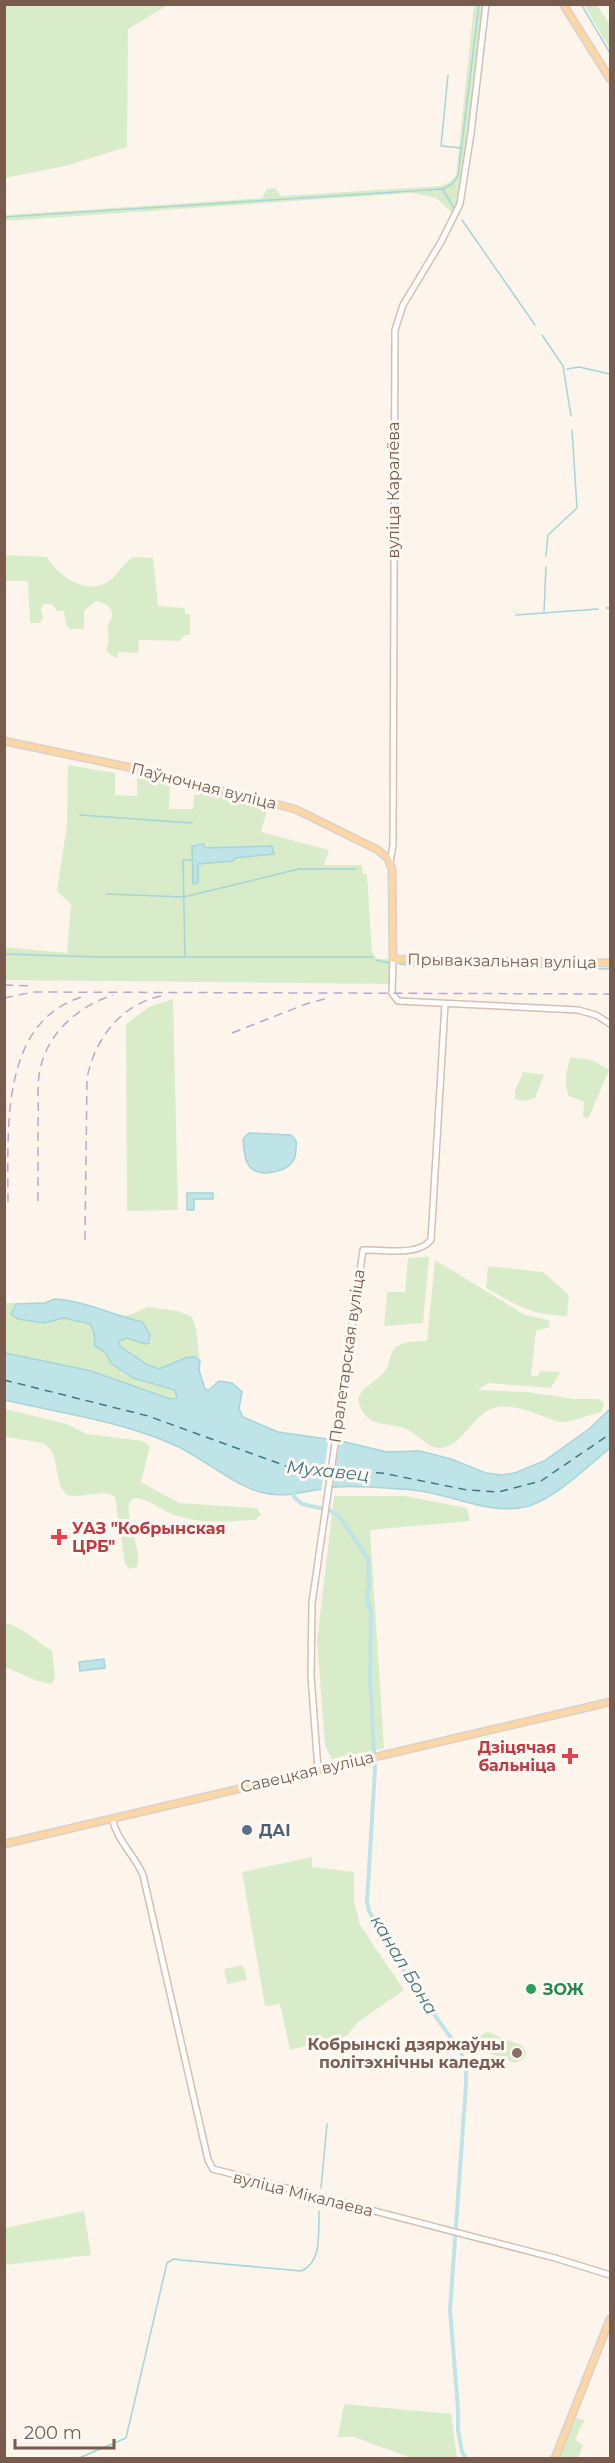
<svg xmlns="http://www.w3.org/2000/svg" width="615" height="2463" viewBox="0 0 615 2463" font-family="Montserrat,sans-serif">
  <rect width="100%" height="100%" fill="#fdf5ec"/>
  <path fill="#d9ecc9" d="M5,4l163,1 -40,24 -1,118 -62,19 -60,12z
    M474,5h9l-21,180 -6,22 -4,6 -16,-15 -24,-5 -407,28v-6l257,-17 5,-9 8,-1 6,8 159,-10 8,-3 8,-7z
    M584,5h13l13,20v24z
    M5,555l42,2c11,20 42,40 63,23 9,-6 13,-17 23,-23l20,1 5,48 27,2v6h5v20l-8,3 -2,4 -41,-1 -1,13 -20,-1v6l-6,-2 -6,-6c6,-14 0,-15 2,-24 1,-4 3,-6 4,-10 1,-9 -8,-14 -16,-15l-12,10v18h-14l-4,-4 -2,-14h-6l-7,-7h-7l-3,4 2,10 -3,5h-10l-2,-42h-23z
    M68,765l47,8v22l22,1v-20l33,5 -1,28h24l1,-14h6l3,-6 65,17 -7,26 68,18 -5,15h38l1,9h4l5,78 5,7h13l-1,25 -384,-4 -1,-33 63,6 4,-49 -14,-13 10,-67z
    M173,999l5,211 -51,1 -1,-187 23,-17z
    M570,1057l22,3 17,10 -20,47 -3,1 -3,-2 1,-14 -15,-6c-6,-14 -2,-24 1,-39z
    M523,1072l21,3 -9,23 -10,3 -10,-2v-8z
    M429,1257l-6,66 -39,3 3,-34h18l3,-34z
    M435,1260l90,55 23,5 2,7 -14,4 -5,45h7l2,-5 20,1 -9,16 -63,-5 -10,7 49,2 47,7h25l5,4 -3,9 -34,10h-7c-19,-5 -42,-18 -62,-15 -23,4 -30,30 -50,39 -17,8 -26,-9 -40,-16 -20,-10 -43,1 -50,-31 5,-14 21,-18 28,-30 5,-8 3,-19 13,-24 8,-4 20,-4 28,-4z
    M488,1266l55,6 26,23 -2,21c-39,-2 -48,-10 -81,-28z
    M4,1303h16l-4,1 28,19 20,-5 26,7 4,7v10l13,12 2,7 18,14 16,7 32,8 2,8 -7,1 -79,-28 -86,-18z
    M147,1307l31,4 14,6 4,11 4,33 -2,-2 -10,-2 -29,12 -13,-5 -26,-18 -1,-5 8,-3 18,6 4,-1 2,-2 -9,-19 -21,-6 9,-1z
    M5,1409l62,15 20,10 56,7 7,5 -9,36 38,21 78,5 4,7 -6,5c-31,2 -68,5 -95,-12 -60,-36 -14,38 -23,59l-8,2 -4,-5 -10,-67c-11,-9 -32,2 -48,-2 -16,-14 -4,-40 -24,-52l-38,-6z
    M334,1496h71l62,12 3,13 -100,9 14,218c-17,5 -34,6 -52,11l-7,-13 -8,-105z
    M5,1623c12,1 36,21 47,28l3,25 -3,8 -15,-3 -32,-14z
    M312,1857v10l42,5v29l6,24 44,65 -46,32 -11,14 -57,14 -10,-46 -15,2 -23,-134z
    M243,1965l4,15 -20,4 -3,-15z
    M488,2032l35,14 3,6 -2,7 -9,4 -34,-13c-6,-8 -3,-16 7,-18z
    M84,2211l7,44 -86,10v-37z
    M344,2404l107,10 6,44h-46l-57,-21h-16z
    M577,2418l9,3 -4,3 -7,16 8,5 -5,13h-19l15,-39z"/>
  <path fill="#bfe4e8" stroke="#a5d4d9" stroke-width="1.5" d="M203,844l3,4 66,-2 2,8 -39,4 -2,3 -35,3v19l-5,1 -1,-38z
    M249,1133l42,2c5,4 6,6 5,12 0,5 0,10 -3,14 -7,11 -34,17 -43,6 -6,-7 -6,-19 -7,-28z
    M187,1193h26v6h-19v11h-7z
    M55,1299c31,2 57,16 87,23l8,12 -1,9 -4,1 -18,-6 -8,3 1,5 26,18 13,5 29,-12h7l5,4 -1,9 6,19 4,1 10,-9 13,2 10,9 -3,17 4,8 35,15 63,9 46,11 33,-1 31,8 35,14 16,2 13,-2 29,-12 45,-32 21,-20v39c-22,18 -53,49 -81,58 -39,11 -78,-13 -117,-16 -25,-2 -52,-5 -76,-3 -26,2 -50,13 -76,5 -29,-8 -59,-36 -88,-48 -52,-23 -112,-31 -167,-44v-47l86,18 79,28 7,-1 -2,-8 -42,-12 -22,-15 -6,-11 -10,-6 -1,-14 -4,-8 -26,-6 -20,5 -26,-4 -7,-5 5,-10 29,-1z
    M104,1659l1,9 -25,3 -1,-9z"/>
  <path fill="#fdf5ec" d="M329,1436l11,2 -8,52 -11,1z"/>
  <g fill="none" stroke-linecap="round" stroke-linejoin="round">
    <path stroke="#a5d4d9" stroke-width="1.5" d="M581,4l29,49
      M448,75l-7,71 20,2
      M443,190l11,18
      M4,217l439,-28 9,-5 6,-8 21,-172
      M462,220l73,105
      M542,335l21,31 8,50
      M567,369l12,-2 31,7
      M546,556l2,-21 29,-27 -5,-78
      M606,608h4
      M544,611l2,-44
      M516,615l82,-6
      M80,815l112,8
      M107,894l77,3 115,-28h57
      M4,954l93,3h276
      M185,957l-2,-97h9
      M376,960l13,3
      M399,964l23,3 23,-2
      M449,965l161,4
      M321,2188l6,-64
      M79,2458l47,-20 41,-175 7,-4 7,1 120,11c22,-8 17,-41 18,-60"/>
    <path stroke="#bfe4e8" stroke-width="4" d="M293,1491l1,6 8,7 27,6 10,6 29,43 1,28 -2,11 4,16 -1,66 5,89 -8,133 2,9 40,68 52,73 5,16v16l-16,226 8,99v21l4,22 4,6"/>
    <path stroke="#40767e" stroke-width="1.5" stroke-dasharray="8 6" stroke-linecap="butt" d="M4,1380l144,36 138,50 43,6
      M334,1472l48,1 85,17 31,2 43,-11 69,-47"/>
    <g stroke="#d6bfb0" stroke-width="8">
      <path id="secondary" d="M390,863l3,-18 2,-515 8,-25 38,-63 19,-38 11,-71 15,-129
        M393,959l-1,34 6,8 180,9 18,5 14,9
        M318,1769l-7,-93 1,-73 51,-353c20,-1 54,7 68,-10l14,-236
        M112,1818c5,23 22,36 31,57l65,285 5,9 342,89 55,17"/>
    </g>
    <g stroke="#d9d1cd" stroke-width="9">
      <path id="primary" d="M563,4l47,75
        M4,741l138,29 153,39 83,41 10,9 4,10 1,90 217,4
        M4,1844l606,-142
        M555,2458l55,-139"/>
    </g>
    <use href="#secondary" stroke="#fff" stroke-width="5"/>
    <use href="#primary" stroke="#fad7a5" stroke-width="6"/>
    <path stroke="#b8a8c9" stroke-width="1.5" stroke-dasharray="9 6" stroke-linecap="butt" d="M4,985l28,1
      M4,998l29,-6 577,2
      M232,1033l74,-29 22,-6
      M38,1201c0,-26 0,-52 0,-78 1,-16 -1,-32 1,-47 5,-40 37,-69 74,-81
      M8,1202c0,-76 -8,-182 77,-206
      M85,1240l2,-162c8,-39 33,-73 74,-82"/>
  </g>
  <g fill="#e0444e" stroke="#fff9f3" stroke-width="2">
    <path d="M56 1528h6v6h6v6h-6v6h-6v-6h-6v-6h6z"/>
    <path d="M567 1747h6v6h6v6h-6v6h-6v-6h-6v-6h6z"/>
  </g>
  <circle fill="#5c6f8a" stroke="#fff9f3" stroke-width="2" cx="247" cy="1830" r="6"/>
  <circle fill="#2e9e5b" stroke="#fff9f3" stroke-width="2" cx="531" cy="1989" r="6"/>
  <circle fill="#8d6e63" stroke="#fff9f3" stroke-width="2" cx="517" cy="2053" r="6"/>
  <g text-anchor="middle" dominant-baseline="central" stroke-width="6" stroke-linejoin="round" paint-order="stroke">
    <g font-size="16" fill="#795b4d" stroke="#fff9f3">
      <text transform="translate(393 490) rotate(-90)">вуліца Каралёва</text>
      <text transform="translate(204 786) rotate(14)">Паўночная вуліца</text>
      <text transform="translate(502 961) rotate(1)">Прывакзальная вуліца</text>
      <text transform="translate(347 1356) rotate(-82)">Пралетарская вуліца</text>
      <text transform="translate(307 1772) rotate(-13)">Савецкая вуліца</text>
      <text transform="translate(303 2194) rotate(14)">вуліца Мікалаева</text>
    </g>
    <g font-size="16" font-weight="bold" fill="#be3a42" stroke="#fff9f3" text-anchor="start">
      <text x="72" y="1528">УАЗ "Кобрынская<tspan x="72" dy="18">ЦРБ"</tspan></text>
      <text x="556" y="1747" text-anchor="end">Дзіцячая<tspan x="556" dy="18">бальніца</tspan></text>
    </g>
    <g font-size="16" font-weight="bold" fill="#4e5e75" stroke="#fff9f3" text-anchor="start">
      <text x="259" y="1830">ДАІ</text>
    </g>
    <g font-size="16" font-weight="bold" fill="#27864d" stroke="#fff9f3" text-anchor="start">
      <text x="543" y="1989">ЗОЖ</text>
    </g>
    <g font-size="16" font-weight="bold" fill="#785e54" stroke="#fff9f3" text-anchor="end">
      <text x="505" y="2044">Кобрынскі дзяржаўны<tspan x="505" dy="18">політэхнічны каледж</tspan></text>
    </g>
    <g font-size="18" font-style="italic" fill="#40767e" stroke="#fff9f3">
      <text transform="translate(328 1471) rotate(6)">Мухавец</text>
      <text transform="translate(404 1965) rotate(59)">канал Бона</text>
    </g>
  </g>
  <rect width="615" height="2463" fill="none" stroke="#795b4d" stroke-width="12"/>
  <path d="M15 2439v9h99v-9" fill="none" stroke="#795b4d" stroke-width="3"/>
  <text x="24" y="2439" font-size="18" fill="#795b4d" stroke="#fff9f3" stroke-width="4.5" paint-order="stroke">200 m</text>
</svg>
